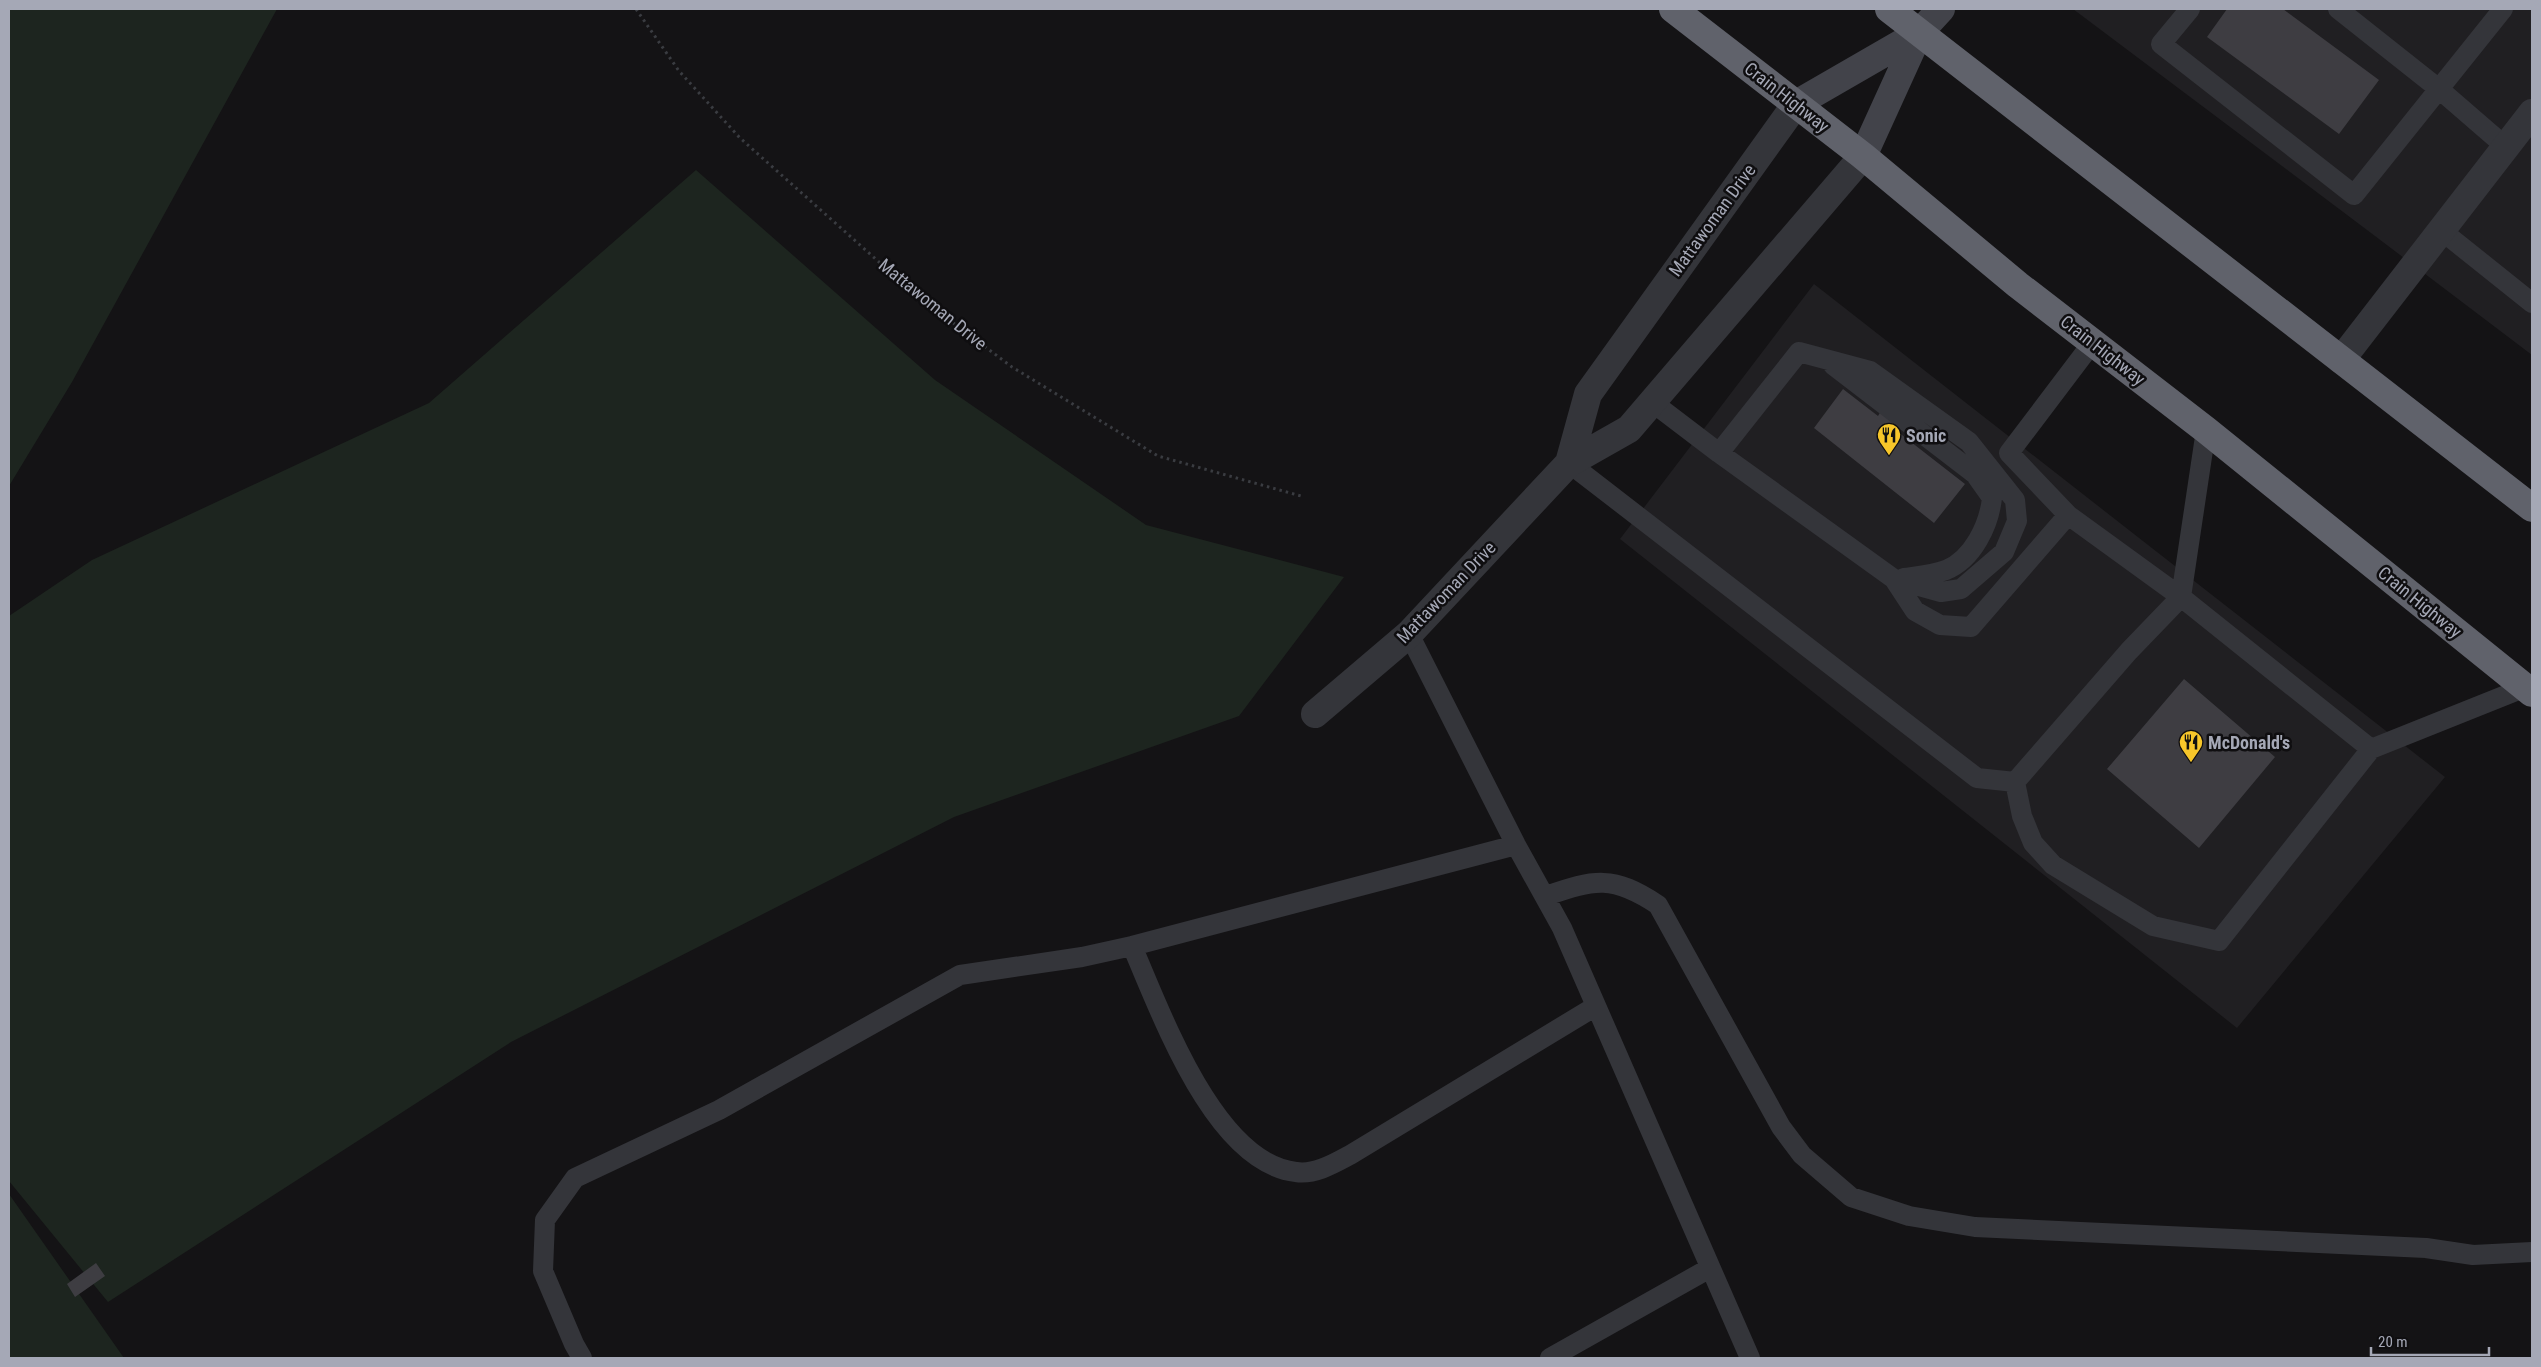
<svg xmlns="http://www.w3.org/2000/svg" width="2541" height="1367" viewBox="0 0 2541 1367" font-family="'Roboto Condensed',sans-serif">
  <rect width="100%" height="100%" fill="#141315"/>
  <path fill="#201f22" d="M2073,9h459v346l-157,-119z
    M1814,284l631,493 -208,251 -617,-489z"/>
  <path fill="#1d251f" d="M9,9h268l-205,373 -63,104z
    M696,170l239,210 211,145 198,52 -105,139 -285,101 -443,225 -403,260 -99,-121v-565l83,-56 337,-157z
    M9,1194l115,164h-115z"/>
  <path fill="#3e3d42" d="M2227,9h56l96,71 -40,54 -132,-97z
    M1843,389l35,27 3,-5 16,13 -4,4 72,56 -31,39 -120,-95z
    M2184,679l91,78 -76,91 -92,-79z
    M96,1263l9,13 -30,21 -8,-13z"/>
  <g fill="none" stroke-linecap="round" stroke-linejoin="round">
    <path stroke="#3a3c41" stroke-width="3" stroke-dasharray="2.5 4" stroke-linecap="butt" d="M636,9l43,62 61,67 176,157 96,72 146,89 143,40"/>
    <path stroke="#34353a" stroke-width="20" d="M2190,9l-29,35 193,151 149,-186
      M2338,9l101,80 67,58
      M2442,231l90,72
      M2093,342l-84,111 59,62 113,82 190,152
      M1833,365l142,109 17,24c-3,27 -19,61 -46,72 -14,5 -28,6 -42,8
      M1652,402l67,51 175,126 21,32 25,14 31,2 97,-112
      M2206,430l-25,167 -52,54 -114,131 7,34 11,27 20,22 100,61 66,15 152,-192 155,-62
      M1719,453l80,-101 71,19 99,71 46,58 2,21 -13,31 -43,37 -20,3 -47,-13
      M1569,463l408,315 38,4
      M1409,634l107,211 46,83 188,430
      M1546,896c49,-17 67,-21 112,9l123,222 21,28 49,42 58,19 66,11 451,21 47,7 59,-3
      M1132,946c29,66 82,217 164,226 19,3 39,-9 54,-17l246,-149
      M582,1358l-8,-14 -31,-73 2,-51 30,-42 144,-68 241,-135 122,-18 50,-11 384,-101
      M1550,1358l160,-90"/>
    <path stroke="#34353a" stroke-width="28" d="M2341,360l191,-247
      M1569,463l19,-69 208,-290
      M1315,714l94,-80 160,-171 60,-34 234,-273"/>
    <path stroke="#42434a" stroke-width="28" d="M1796,104l123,-71
      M1863,156l56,-123 22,-24"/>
    <path stroke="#60626b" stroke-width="28" d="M1673,9l190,147 155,129 188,145 326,263
      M1889,9l643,499"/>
  </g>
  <defs>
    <g id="restaurant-pin" transform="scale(1.25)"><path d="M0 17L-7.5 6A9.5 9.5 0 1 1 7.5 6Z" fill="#f7c62a" stroke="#0f0e10"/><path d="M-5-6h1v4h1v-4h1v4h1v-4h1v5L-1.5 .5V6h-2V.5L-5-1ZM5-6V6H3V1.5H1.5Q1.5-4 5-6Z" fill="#111"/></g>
  </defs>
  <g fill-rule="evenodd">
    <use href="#restaurant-pin" x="1889" y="435"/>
    <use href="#restaurant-pin" x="2191" y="742"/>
  </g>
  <g text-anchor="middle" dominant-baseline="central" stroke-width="5" stroke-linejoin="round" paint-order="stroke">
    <g font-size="18" fill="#a5a8b6" stroke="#0f0e10">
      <text transform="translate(1787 97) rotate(38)">Crain Highway</text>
      <text transform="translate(1712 220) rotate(-54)">Mattawoman Drive</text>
      <text transform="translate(933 304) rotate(39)">Mattawoman Drive</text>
      <text transform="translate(2103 350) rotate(38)">Crain Highway</text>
      <text transform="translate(1446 592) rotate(-46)">Mattawoman Drive</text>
      <text transform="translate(2420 602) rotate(39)">Crain Highway</text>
    </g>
    <g font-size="18" font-weight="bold" fill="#a5a8b6" stroke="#0f0e10" text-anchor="start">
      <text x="1906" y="435">Sonic</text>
      <text x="2208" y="742">McDonald's</text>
    </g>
  </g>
  <rect width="2541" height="1367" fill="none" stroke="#a5a8b6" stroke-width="20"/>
  <path d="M2371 1347v8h118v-8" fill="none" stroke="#a5a8b6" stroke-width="2.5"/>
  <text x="2378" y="1347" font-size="15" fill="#a5a8b6" stroke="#0f0e10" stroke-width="4" paint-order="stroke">20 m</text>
</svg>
